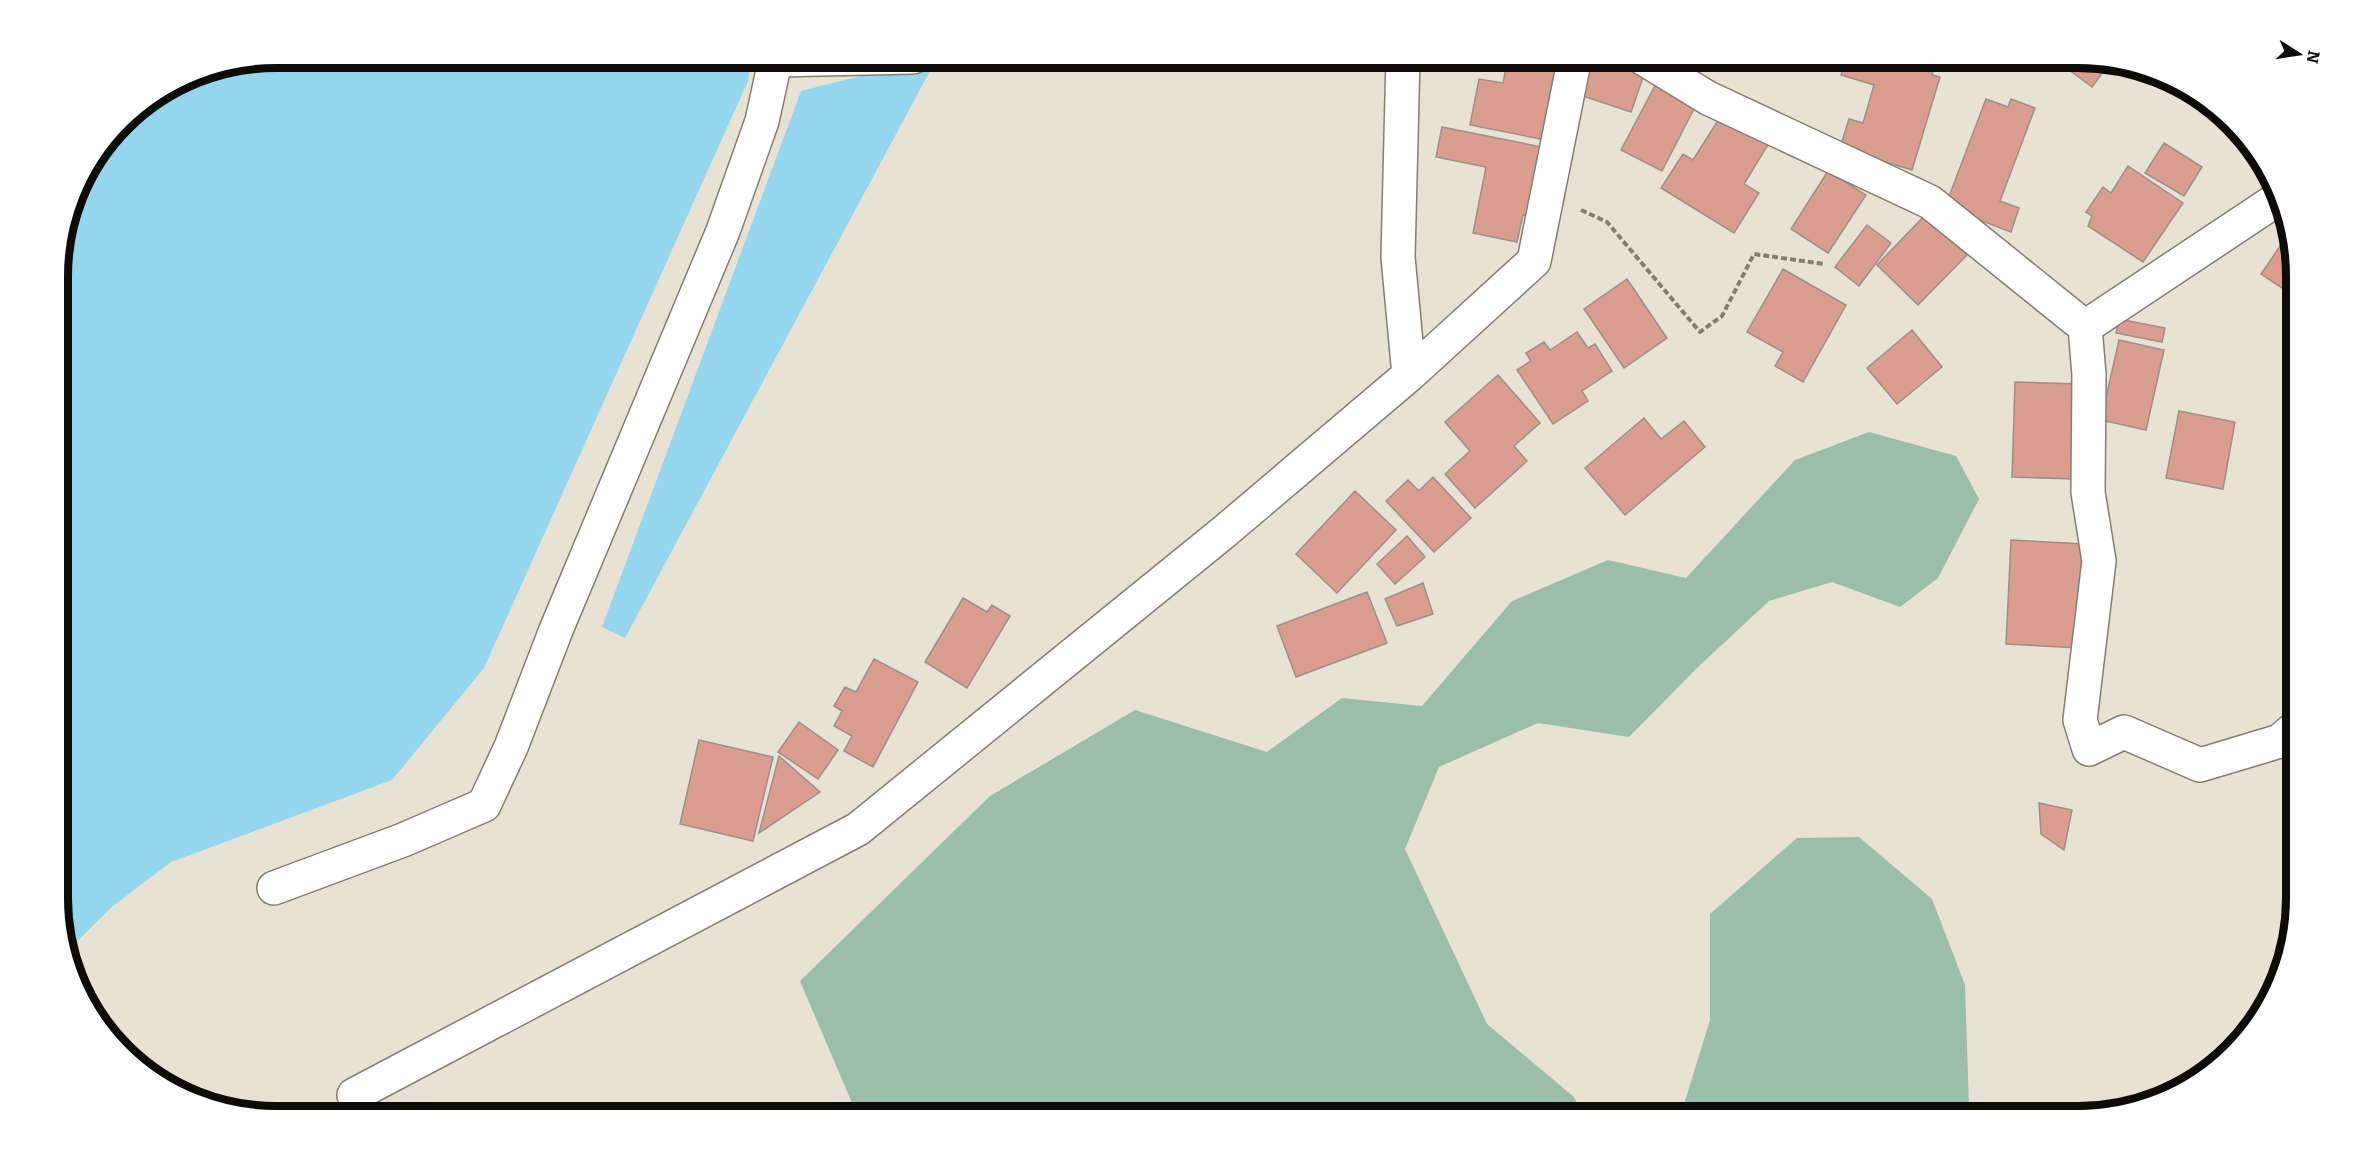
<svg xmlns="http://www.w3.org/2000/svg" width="2353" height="1174" viewBox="0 0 2353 1174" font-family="Bitter,serif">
  <rect width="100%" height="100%" fill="#e8e2d4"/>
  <path fill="#9bbea8" d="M1869,432l87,24 23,43 -41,79 -38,29 -68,-25 -63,19 -71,66 -69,70 -91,-14 -99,44 -34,82 82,175 87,73 10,20h-726l-58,-136 190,-185 145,-86 132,42 75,-54 80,8 90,-105 96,-41 78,18 109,-118z
    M1859,837l73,62 33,86 4,122 12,10h-301l30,-97v-106l87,-76z"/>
  <path fill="#94d6ee" d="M275,57h476l-3,24 -264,587 -92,112 -221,82 -58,44 -45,44 -9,-22 -2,-667 22,-82 52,-68 61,-38z
    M900,66l30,5 -305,567 -23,-11 199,-536z"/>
  <path fill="#d99e8e" stroke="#9f8f8b" stroke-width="1.5" d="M1508,57h54l-16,83 -76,-15 9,-46 24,4z
    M1593,57h6l46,15 -14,40 -51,-17z
    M1664,57h28l-3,9z
    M1847,57h38l28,8 2,-8h23l-6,18 8,2 -28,93 -72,-22 9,-29 14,4 11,-38 -33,-10z
    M2018,57h34l-8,14z
    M2065,57h13l31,7 -17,23 -32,-24z
    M1657,82l40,21 -35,68 -41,-21z
    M1986,99l22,8 3,-8 24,9 -35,93 19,7 -8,24 -66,-25z
    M1722,114l47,29 -25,41 15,9 -25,40 -73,-45 22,-34 10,6z
    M1442,127l105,21 -14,69 -10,-2 -6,27 -44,-9 13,-66 -50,-10z
    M2164,143l38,24 -18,29 -39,-23z
    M2128,166l55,37 -40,59 -55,-36 4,-10 -6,-4 17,-25 8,6z
    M1828,171l38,24 -38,58 -37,-24z
    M1926,214l41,41 -49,50 -41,-40z
    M1867,225l24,18 -32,43 -24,-19z
    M2289,233l5,14v49l-33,-22z
    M1783,269l63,36 -43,77 -28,-16 8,-14 -36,-20z
    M1627,279l40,59 -43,30 -40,-59z
    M2119,319l46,9 -3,14 -46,-9z
    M1912,330l30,37 -45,37 -30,-36z
    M1577,332l11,16 7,-4 17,27 -30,20 6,10 -35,23 -36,-54 14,-9 -5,-8 18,-11 6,8z
    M2119,340l45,10 -18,80 -45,-10z
    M1498,375l42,48 -26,23 13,15 -52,47 -30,-34 25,-23 -25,-29z
    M2015,382l64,2 -3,95 -64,-2z
    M2179,411l56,11 -12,67 -57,-11z
    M1644,418l17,21 23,-18 21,26 -80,68 -40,-47z
    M1433,477l38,41 -37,34 -48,-51 22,-21 11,11z
    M1355,491l41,39 -59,63 -41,-39z
    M1407,536l18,21 -30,27 -18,-20z
    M2011,540l74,4 -5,104 -74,-4z
    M1423,583l10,31 -36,12 -12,-27z
    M1367,592l20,51 -91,34 -19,-51z
    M963,598l24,14 5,-7 18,11 -43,72 -42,-26z
    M874,659l44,23 -45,85 -29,-16 8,-15 -18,-10 8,-15 -8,-5 11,-19 11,5z
    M799,722l39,28 -20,29 -40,-27z
    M699,740l74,17 -20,84 -73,-17z
    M779,756l41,36 -61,41z
    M2039,803l33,7 -8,40 -23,-16z"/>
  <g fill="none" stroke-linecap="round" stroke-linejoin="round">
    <g stroke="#857f73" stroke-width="36">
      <path id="minor" d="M1403,57l-5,200 11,118
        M1641,57l67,41 222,104 155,125 4,48 -1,117 11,69 -19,159 9,29 35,-17 76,33 80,-24 16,-14
        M775,60l138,-3
        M2085,327l191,-127
        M274,888l129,-48 81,-35 27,-58 45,-117 167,-399 39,-110 14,-64
        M354,1095l504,-266 366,-297 185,-157 125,-114 41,-204"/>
    </g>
    <path stroke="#837e75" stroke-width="4" stroke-dasharray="6 3" stroke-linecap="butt" d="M1581,210l26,12 93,110 22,-16 32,-62 70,10"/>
    <use href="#minor" stroke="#fff" stroke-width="33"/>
  </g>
  <path d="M0 0H2353V1174H0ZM276 68H2078A208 208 0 0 1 2286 276V898A208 208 0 0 1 2078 1106H276A208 208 0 0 1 68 898V276A208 208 0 0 1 276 68Z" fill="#fff" fill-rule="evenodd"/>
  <path fill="none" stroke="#0e0c08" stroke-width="8" d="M276 68H2078A208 208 0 0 1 2286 276V898A208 208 0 0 1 2078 1106H276A208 208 0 0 1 68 898V276A208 208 0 0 1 276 68Z"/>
  <g transform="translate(2299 54) rotate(102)" stroke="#ffffff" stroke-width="4.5" paint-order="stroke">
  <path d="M0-4.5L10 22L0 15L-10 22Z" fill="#0e0c08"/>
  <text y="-9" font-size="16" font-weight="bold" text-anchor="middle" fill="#0e0c08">N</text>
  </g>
</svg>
